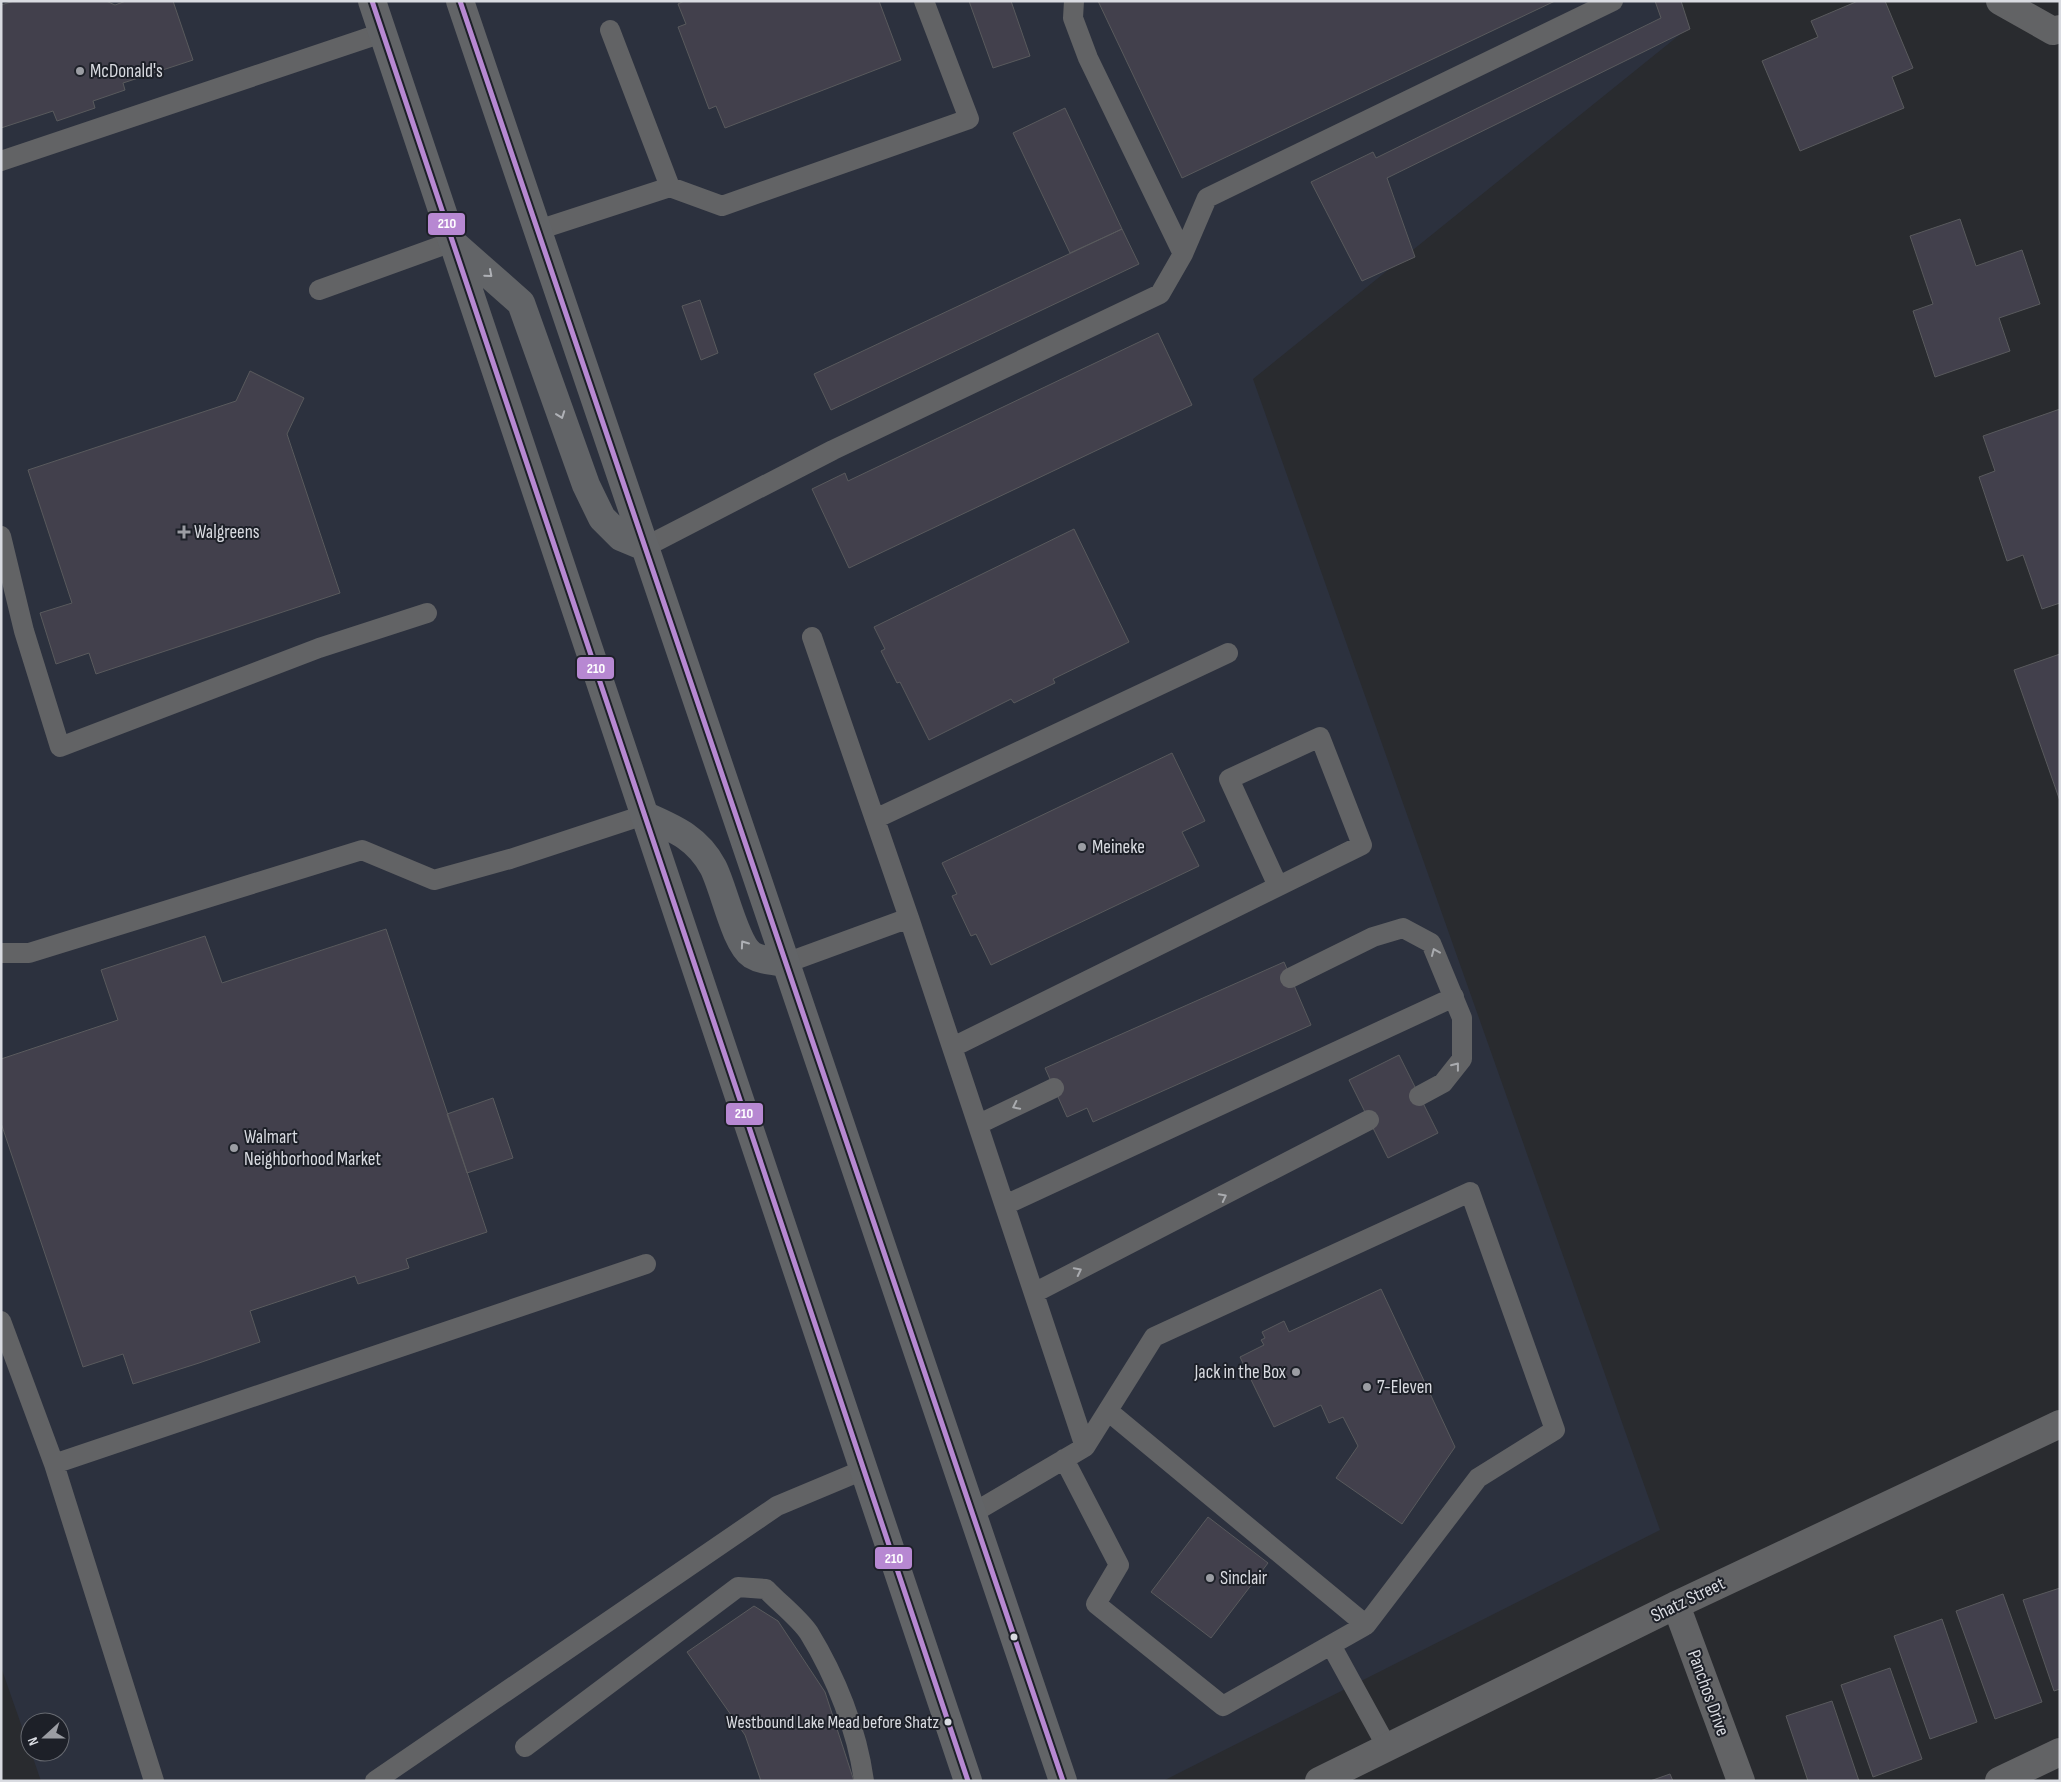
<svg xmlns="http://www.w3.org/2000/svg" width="2061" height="1782" viewBox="0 0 2061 1782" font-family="'Sofia Sans Condensed',sans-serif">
  <rect width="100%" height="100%" fill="#292b2f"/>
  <path fill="#2c313e" d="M1,1h1678l9,27 -435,351 407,1151 -497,251h-1122l-10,-29h29v-30h-30v28l-29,-83z"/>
  <path fill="#42404c" stroke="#595a5d" d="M14,1h92l9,4 11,-4h47l20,59 -70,23 2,7 -32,11 2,7 -38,13 -4,-10 -52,17v-123z
    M684,1h195l22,59 -176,68 -9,-22 -7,3 -31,-82 8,-3 -8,-20z
    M969,1h42l19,55 -37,12z
    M1098,1h457l-373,177z
    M1655,1h26l9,28 -303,149 28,79 -53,24 -51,-99 62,-30 3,6 285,-140z
    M1858,1h27l28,67 -21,9 12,31 -104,43 -38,-90 56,-24 -7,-16z
    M1065,108l57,121 -52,24 -57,-120z
    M1960,219l16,47 46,-16 18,54 -41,14 11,33 -75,26 -22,-66 20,-7 -23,-68z
    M1122,229l17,35 -308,146 -17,-36z
    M700,300l18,53 -17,7 -19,-54z
    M1158,333l34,72 -343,163 -37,-79 33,-16 3,8z
    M250,371l54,27 -17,36 53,159 -244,81 -7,-21 -33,11 -16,-51 32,-10 -44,-133 208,-69z
    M2060,409v194l-18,6 -19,-54 -16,6 -28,-84 16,-6 -12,-35z
    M1074,529l55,113 -76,37 2,4 -41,20 -3,-4 -82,41 -29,-58 -3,1 -16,-32 4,-2 -11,-22z
    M2060,654v147l-46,-131z
    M1172,753l33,68 -23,11 17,34 -208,99 -15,-31 -5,2 -19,-40 5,-2 -15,-31z
    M386,929l101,303 -81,27 3,9 -51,16 -3,-8 -105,35 10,31 -61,21 -66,21 -10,-30 -40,13 -82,-244v-64l117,-39 -17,-50 104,-34 17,47z
    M1284,962l27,63 -218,97 -6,-14 -20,9 -22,-49z
    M1399,1055l39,78 -50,25 -39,-78z
    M493,1098l20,60 -46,15 -20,-59z
    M1381,1289l74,158 -53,77 -66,-46 22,-32 -15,-29 -14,6 -8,-18 -47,22 -34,-70 24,-12 -3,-5 4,-2 -3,-6 22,-11 5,11z
    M1208,1517l60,46 -57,75 -60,-46z
    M2060,1588v101l-6,2 -31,-91z
    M2003,1594l39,108 -47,17 -39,-108z
    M754,1606l24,15 47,71 29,89h-93l-16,-46 -58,-83z
    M1942,1619l35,103 -47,17 -36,-103z
    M1890,1668l32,91 -49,18 -32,-92z
    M1832,1701l27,80h-51l-22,-65z
    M1670,1774l3,7h-23z"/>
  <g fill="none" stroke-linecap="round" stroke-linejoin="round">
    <path stroke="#626365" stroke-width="20" d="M1074,1l-1,17 15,40 95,196
      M1,161l381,-128
      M670,187l52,19 247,-87 -45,-118
      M538,230l132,-43 -60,-157
      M319,290l133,-48
      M1,536l23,95 36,116 259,-99 108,-35
      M645,547l188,-97 327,-156 23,-40 24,-56 406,-197
      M875,819l353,-166
      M909,918l176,529 -112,66
      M1,953h28l333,-103 72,30 76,-21 134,-44
      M786,963l123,-45 -97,-281
      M1290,978l83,-41 30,-9 28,15 31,75v41l-19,24 -24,13
      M953,1047l409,-202 -42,-108 -91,42 49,107
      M979,1124l75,-36
      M1005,1205l449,-208
      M1034,1293l335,-173
      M1,1321l53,143 100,317
      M1085,1447l69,-110 316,-145 85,238 -77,48 -112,147 -258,-214
      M1064,1459l55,106 -23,39 127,102 143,-81
      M54,1464l592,-200
      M1331,1645l56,102
      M525,1747l213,-160 28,2c13,14 32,28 43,44 27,44 48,97 55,148
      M375,1781l402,-275 86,-36"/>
    <path stroke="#626365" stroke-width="28" d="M2000,1l53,30 7,-2
      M1676,1605l65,176
      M1319,1781l357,-176 384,-181
      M1999,1781l61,-29"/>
    <path stroke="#626467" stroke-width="28" d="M372,1l596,1780
      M460,1l603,1780
      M453,243l68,60 65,182 16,33 19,19 24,10
      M644,815c29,13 53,22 69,52 11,21 22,77 39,88 10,6 22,6 34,8"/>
    <g stroke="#1d2028" stroke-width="9">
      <path id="bus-1" d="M372,1l596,1780
        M460,1l603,1780"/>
    </g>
    <use href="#bus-1" stroke="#b788d2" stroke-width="5"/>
  </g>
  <defs><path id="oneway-chevron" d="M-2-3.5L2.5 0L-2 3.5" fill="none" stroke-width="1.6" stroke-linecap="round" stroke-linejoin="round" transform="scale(1.25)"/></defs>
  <g stroke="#afb1b6">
    <use href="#oneway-chevron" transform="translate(489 274) rotate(41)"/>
    <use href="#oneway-chevron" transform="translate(561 415) rotate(70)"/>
    <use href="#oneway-chevron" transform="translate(744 944) rotate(-125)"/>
  </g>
  <g stroke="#a9abaf">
    <use href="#oneway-chevron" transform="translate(1435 952) rotate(-113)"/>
    <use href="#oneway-chevron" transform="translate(1456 1066) rotate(-52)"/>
    <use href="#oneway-chevron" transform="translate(1016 1106) rotate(154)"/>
    <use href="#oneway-chevron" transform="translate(1223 1197) rotate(-27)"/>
    <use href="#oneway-chevron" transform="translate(1078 1271) rotate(-27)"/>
  </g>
  <g fill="#9b9da3" stroke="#1d2028" stroke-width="2">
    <circle cx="80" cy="71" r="5"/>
    <path d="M181.5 524.5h5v5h5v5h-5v5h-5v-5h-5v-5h5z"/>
    <circle cx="1082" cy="847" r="5"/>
    <circle cx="234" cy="1148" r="5"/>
    <circle cx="1296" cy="1372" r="5"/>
    <circle cx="1367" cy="1387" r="5"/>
    <circle cx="1210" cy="1578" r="5"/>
  </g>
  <g fill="#d9dbe1" stroke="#1d2028" stroke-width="2">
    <circle cx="1014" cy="1637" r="4.5"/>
    <circle cx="948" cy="1722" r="4.5"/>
  </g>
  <g text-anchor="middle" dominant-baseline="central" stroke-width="4" stroke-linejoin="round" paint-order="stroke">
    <g font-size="18" fill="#d9dbe1" stroke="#1d2028" text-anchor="end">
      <text x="939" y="1722">Westbound Lake Mead before Shatz</text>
    </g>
    <g font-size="19" fill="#d9dbe1" stroke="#1d2028" text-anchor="start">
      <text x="90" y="71">McDonald's</text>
      <text x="194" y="532">Walgreens</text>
      <text x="1092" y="847">Meineke</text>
      <text x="244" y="1137">Walmart<tspan x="244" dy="22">Neighborhood Market</tspan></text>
      <text x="1286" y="1372" text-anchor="end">Jack in the Box</text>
      <text x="1377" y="1387">7-Eleven</text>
      <text x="1220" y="1578">Sinclair</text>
    </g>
    <g font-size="19" fill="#d9dbe1" stroke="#1d2028">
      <text transform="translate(1688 1600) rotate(-26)">Shatz Street</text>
      <text transform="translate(1708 1693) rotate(70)">Panchos Drive</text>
    </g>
  </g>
  <g stroke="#1d2028" stroke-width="2">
    <rect x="427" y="212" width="39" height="24" rx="5" fill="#b788d2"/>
    <rect x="576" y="656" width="39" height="24" rx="5" fill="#b788d2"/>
    <rect x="725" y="1102" width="39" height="24" rx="5" fill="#b788d2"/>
    <rect x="874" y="1546" width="39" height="24" rx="5" fill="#b788d2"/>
  </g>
  <g font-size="14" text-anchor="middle" font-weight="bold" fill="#fff">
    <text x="447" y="228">210</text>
    <text x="596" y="673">210</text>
    <text x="744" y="1118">210</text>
    <text x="894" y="1563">210</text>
  </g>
  <rect width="2061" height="1782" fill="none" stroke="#d9dbe1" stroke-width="5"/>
  <g transform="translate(45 1737) rotate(249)"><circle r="24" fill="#1d2028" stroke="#686b72"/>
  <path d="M0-4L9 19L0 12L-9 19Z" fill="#9b9da3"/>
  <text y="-8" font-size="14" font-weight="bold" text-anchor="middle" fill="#d9dbe1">N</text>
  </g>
</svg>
